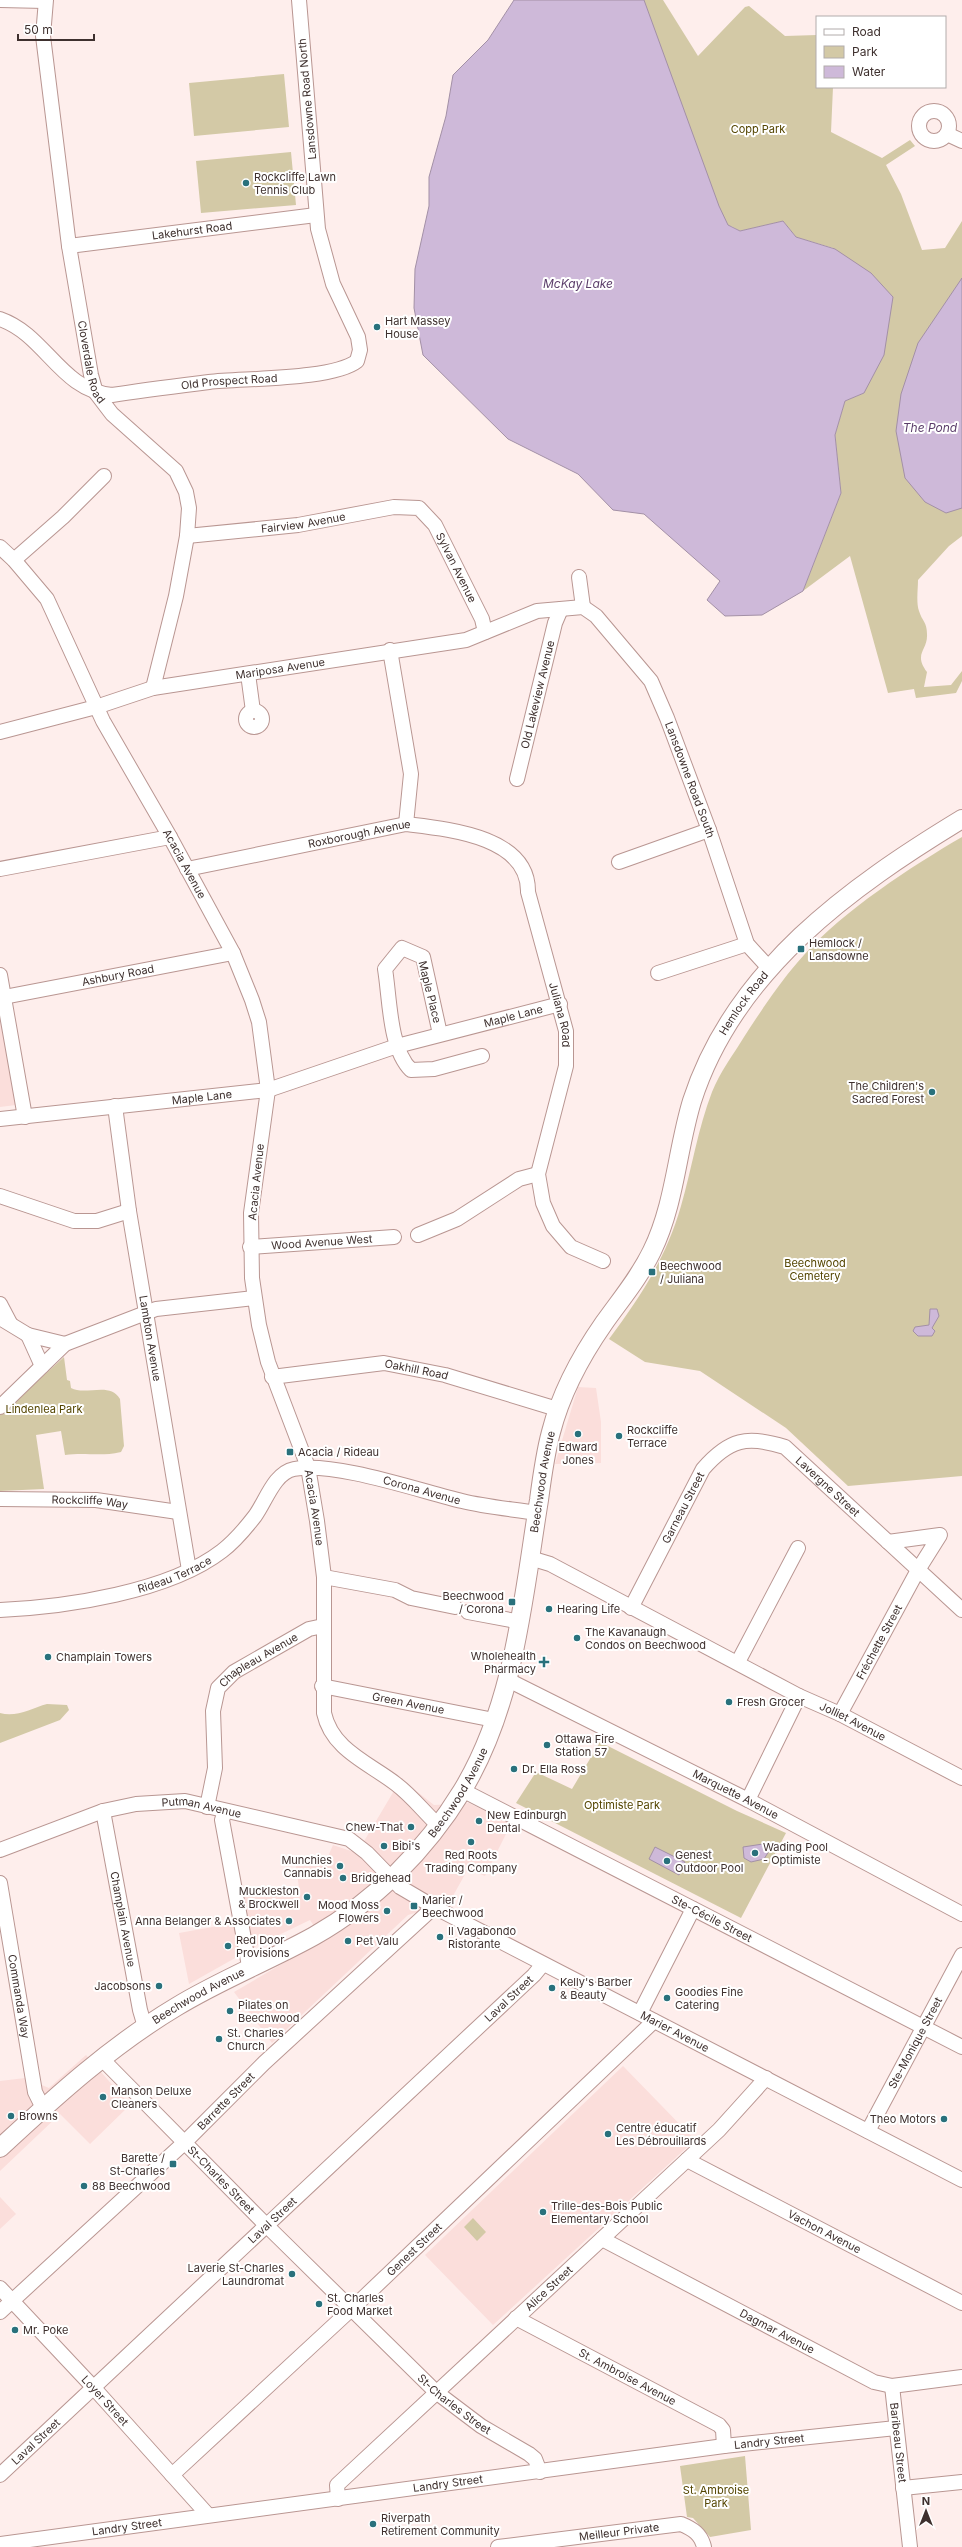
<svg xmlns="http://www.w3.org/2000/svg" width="962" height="2547" viewBox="0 0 962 2547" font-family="Inter,sans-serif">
  <rect width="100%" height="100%" fill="#feeeec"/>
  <path fill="#fbdedb" d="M0,1018l16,87 -16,2z
    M578,1387l18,1 5,34v41l-46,1z
    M401,1779l33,26 35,-2 42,21 -26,52 -17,-7 -19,34 -41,12 -136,128 -38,-51 89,-52 -13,-20 -52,25 -69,39 -10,-51 67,-12 -4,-24 57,-9 -3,-22 30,-5 7,-16 24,8z
    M86,2055l44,50 -40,39 -30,-30 -60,57v-90l25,-3 24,10z
    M623,2066l72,74 -202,185 -68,-70z
    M0,2197l16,17 -16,15z"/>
  <path fill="#d3c9a6" d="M632,0h31l35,56 47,-49 4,-1 36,30 32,-1v52h16l-2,45 51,26 28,-18 5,6 -29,19 15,29 21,56 23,-2 17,-27v315l-13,10 -31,34c0,9 -2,23 1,31 3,10 8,11 8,23 1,17 -14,19 0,38l-3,15 27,-2 11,-14v10l-6,12 -40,5 -2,-9 -26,4 -38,-137 -47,35 38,-98 -6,-58 10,-34 19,-8 -31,-145 -37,-11 -13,-16 -43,10 -9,-5 -14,2z
    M284,74l5,53 -95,9 -5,-53z
    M291,152l5,53 -95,8 -5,-52z
    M962,837v639l-114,10 -62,-58 -86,-57 -55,-9 -36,-23c32,-43 57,-81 72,-133 11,-38 17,-78 31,-114 8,-20 21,-37 32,-55 18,-28 38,-58 60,-82 39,-44 108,-89 158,-118z
    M64,1357l3,23 3,1 1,7c15,8 39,-7 49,11l4,47 -3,6c-22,5 -34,0 -56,3l-4,-24 -25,4 8,54 -44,2v-76z
    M47,1704l20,1 2,5 -9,10 -60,23v-30c16,5 32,-5 47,-9z
    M600,1742l137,69 49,22 -45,85 -225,-115 20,-31 36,17z
    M473,2218l13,14 -9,9 -13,-14z
    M745,2456l6,74 -41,7 -17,-19 -6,-1 -7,-51z"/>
  <path fill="#ceb9d9" stroke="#a390a6" d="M514,0h130l75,206 9,19 12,6 43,-10 13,16 39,12 36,24 22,24 -9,58 -20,38 -19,8 -10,34 6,58 -38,98 -41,24 -37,1 -18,-16 13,-19 -76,-67 -31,-4 -35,-36 -70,-35 -85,-84 -9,-47 1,-39 14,-63v-29l17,-61 7,-41 35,-35z
    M962,278v230l-16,5 -21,-11 -20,-24 -9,-47 5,-37 17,-51z
    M930,1309h7l2,7 -7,12 3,3 -3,5h-14l-5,-5 2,-4 14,-2z
    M763,1844l5,3 1,4 -5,8 -13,3 -7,-4 -1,-11z
    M655,1847l30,15 -6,13 -30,-16z"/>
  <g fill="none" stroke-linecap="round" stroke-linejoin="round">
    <g stroke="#b99692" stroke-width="16">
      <g id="minor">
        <path d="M0,0l45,1"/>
        <path id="s1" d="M46,0l-3,36 26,210 22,129 5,18 16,21 64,57 10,21 3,16 -2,28 -11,60 -23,92"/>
        <circle cx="934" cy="126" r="15"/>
        <path d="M947,134l15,7"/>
        <path id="s2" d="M69,246l247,-31"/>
        <path id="s3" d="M0,319c46,16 60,71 112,76 32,-5 65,-9 97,-13 34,-4 124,-2 148,-21l3,-11 -2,-13 -25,-53 -15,-55 -19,-229"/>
        <path id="s4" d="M187,536l111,-11 96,-18 25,1 16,17 47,94 3,13"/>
        <path id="s5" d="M0,547l14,13 33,39 56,122 67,116 63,116 19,47 7,22 9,68 -17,123 1,65 7,47 9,37 40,105 9,54 7,56v136c8,37 45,50 72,71 16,12 28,28 42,41"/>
        <path d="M14,560l49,-43 41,-41"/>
        <path d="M579,577l4,30"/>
        <path d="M390,650l21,124 -5,50"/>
        <path d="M248,674l5,37"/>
        <circle cx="254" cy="719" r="8"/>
        <path id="s6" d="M0,732l96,-25 57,-19 313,-48 71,-29 46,-4 13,9 55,65 16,37 42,112 38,114 22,24"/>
        <path id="s7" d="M517,779l38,-156 6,-14"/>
        <path d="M619,862l90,-32"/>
        <path d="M0,869l170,-32"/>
        <path id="s8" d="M187,869l219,-45c41,5 123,12 122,68l38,139v35l-28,108 5,29 10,23 18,21 32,14"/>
        <path d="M658,973l89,-29"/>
        <path d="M0,975l25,142"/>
        <path id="s9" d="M4,997l229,-44"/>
        <path d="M440,1034l-17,-77 -21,-9 -17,21c5,30 4,79 26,101l23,-1 48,-13"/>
        <path id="s10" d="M115,1106l14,105 60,359"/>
        <path id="s11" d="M0,1119l268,-29 129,-44 163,-42"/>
        <path d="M0,1196l74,25h23l32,-10"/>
        <path d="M418,1235l39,-16 62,-40 19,-5"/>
        <path id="s12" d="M250,1247l144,-10"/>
        <path d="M0,1304l10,19"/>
        <path d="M0,1318l28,17"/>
        <path d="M42,1366l-14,-31 37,9"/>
        <path id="s13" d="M272,1377l112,-14 61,12 112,34"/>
        <path d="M0,1407l65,-63 91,-35 98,-11"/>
        <path id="s14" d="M0,1499l96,1 82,12"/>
        <path id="s15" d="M530,1558l20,6 249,132 41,18 122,64"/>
        <path d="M324,1577l71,13 16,8 44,9"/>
        <path id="s16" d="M631,1608l72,-139c26,-30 44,-34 82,-22l177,163"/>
        <path id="s17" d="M0,1610c66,-3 169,-18 222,-59 13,-10 23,-22 33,-35 11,-15 19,-43 39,-47 40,-8 126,22 168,32 24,6 50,8 75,12"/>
        <path d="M468,1612l53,10"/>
        <path d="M738,1662l60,-114"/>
        <path id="s18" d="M506,1679l242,121 214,114"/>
        <path id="s19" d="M322,1686l172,34"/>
        <path id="s20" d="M840,1714l78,-144 22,-35 -52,7"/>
        <path id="s21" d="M462,1790l500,257"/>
        <path d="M748,1800l51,-104"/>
        <path id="s22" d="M207,1807l8,-39 -2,-57 5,-23 16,-16 75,-43 14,-3"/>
        <path id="s23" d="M103,1811l37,199 5,17"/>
        <path d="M225,1811l-3,9 27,146"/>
        <path id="s24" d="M0,1850l103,-39 33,-7 49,-3 164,38 18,14 33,34 34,20 528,273"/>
        <path id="s25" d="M0,1883l35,209 8,16"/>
        <path d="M640,2013l53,-104"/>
        <path id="s26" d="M101,2058l165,167 170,167 45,34 48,28 6,5 5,13"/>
        <path id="s27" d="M868,2131l94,-176"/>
        <path id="s28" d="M687,2160l275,143"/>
        <path id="s29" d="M602,2239l272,143 18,4 70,-9"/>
        <path id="s30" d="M0,2288l93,99 115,128"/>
        <path id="s31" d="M0,2312l184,-169 80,-80 170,-156"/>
        <path id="s32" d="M516,2318l203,107 4,5 1,16"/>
        <path id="s33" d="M892,2386l18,161"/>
        <path id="s34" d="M0,2475l534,-500 9,-11"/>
        <path id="s35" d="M172,2475l187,-173 295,-281"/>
        <path d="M903,2488l59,-6"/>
        <path id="s36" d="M338,2499l-1,-14 382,-355 47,-52"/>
        <path id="s37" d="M0,2544l724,-98 172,-18"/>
        <path id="s38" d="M498,2547l183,-23c12,5 20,10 23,23"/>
      </g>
    </g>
    <g stroke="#b99692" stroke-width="20">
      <g id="major">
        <path id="s39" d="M0,2148c56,-52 111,-102 176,-141 44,-27 93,-46 138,-71 60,-34 112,-86 148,-145 53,-87 61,-193 77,-291 3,-23 6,-46 12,-68 10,-39 30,-76 53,-109 17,-24 35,-45 48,-72 23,-47 25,-101 40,-150 42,-131 158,-214 270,-282"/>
      </g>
    </g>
    <use href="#minor" stroke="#fff" stroke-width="14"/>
    <use href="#major" stroke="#fff" stroke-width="18"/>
  </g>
  <g fill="#29717c" stroke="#fff" stroke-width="1.5">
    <circle cx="246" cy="183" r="4"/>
    <circle cx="377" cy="327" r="4"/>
    <rect x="797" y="945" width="8" height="8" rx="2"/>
    <circle cx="932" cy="1092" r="4"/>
    <rect x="648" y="1268" width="8" height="8" rx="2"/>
    <circle cx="578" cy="1434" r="4"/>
    <circle cx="619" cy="1436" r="4"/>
    <rect x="286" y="1448" width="8" height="8" rx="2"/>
    <rect x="508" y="1598" width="8" height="8" rx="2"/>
    <circle cx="549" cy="1609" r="4"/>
    <circle cx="577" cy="1638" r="4"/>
    <circle cx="48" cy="1657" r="4"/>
    <path d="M542 1656h4v4h4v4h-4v4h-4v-4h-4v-4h4z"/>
    <circle cx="729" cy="1702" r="4"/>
    <circle cx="547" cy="1745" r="4"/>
    <circle cx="514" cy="1769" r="4"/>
    <circle cx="479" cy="1821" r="4"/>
    <circle cx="411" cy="1827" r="4"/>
    <circle cx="471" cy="1842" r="4"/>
    <circle cx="384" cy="1846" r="4"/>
    <circle cx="755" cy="1853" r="4"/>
    <circle cx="667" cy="1861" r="4"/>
    <circle cx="340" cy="1866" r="4"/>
    <circle cx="343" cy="1878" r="4"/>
    <circle cx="307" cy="1897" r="4"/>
    <rect x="410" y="1902" width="8" height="8" rx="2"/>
    <circle cx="387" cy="1911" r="4"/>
    <circle cx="289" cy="1921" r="4"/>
    <circle cx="440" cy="1937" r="4"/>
    <circle cx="348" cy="1941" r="4"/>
    <circle cx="228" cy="1946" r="4"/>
    <circle cx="159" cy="1986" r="4"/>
    <circle cx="552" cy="1988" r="4"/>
    <circle cx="667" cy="1998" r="4"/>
    <circle cx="230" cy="2011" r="4"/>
    <circle cx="219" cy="2039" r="4"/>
    <circle cx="103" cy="2097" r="4"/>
    <circle cx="11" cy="2116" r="4"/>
    <circle cx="944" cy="2119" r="4"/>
    <circle cx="608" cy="2134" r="4"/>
    <rect x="169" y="2160" width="8" height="8" rx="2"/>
    <circle cx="84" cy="2186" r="4"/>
    <circle cx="543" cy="2212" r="4"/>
    <circle cx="292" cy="2274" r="4"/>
    <circle cx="319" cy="2304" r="4"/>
    <circle cx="15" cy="2330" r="4"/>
    <circle cx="373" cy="2524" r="4"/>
  </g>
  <g text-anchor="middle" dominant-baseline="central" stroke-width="4" stroke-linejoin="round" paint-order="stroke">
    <g font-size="11" fill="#3e302e" stroke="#fff">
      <text transform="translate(307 99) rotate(-95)">Lansdowne Road North</text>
      <text stroke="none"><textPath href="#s2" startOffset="124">Lakehurst Road</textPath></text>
      <text stroke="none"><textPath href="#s1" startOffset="366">Cloverdale Road</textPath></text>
      <text stroke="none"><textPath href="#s3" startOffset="256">Old Prospect Road</textPath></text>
      <text stroke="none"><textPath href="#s4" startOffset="117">Fairview Avenue</textPath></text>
      <text stroke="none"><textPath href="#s4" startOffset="305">Sylvan Avenue</textPath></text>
      <text stroke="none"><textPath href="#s6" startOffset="288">Mariposa Avenue</textPath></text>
      <text stroke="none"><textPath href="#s7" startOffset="87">Old Lakeview Avenue</textPath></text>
      <text stroke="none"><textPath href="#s6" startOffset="806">Lansdowne Road South</textPath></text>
      <text stroke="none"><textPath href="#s8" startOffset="176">Roxborough Avenue</textPath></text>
      <text stroke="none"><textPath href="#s5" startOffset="369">Acacia Avenue</textPath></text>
      <text stroke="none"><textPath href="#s9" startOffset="116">Ashbury Road</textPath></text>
      <text transform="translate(430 992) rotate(76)">Maple Place</text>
      <text stroke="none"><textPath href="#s39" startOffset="1438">Hemlock Road</textPath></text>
      <text stroke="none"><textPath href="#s8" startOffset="504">Juliana Road</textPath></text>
      <text stroke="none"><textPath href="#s11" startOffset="526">Maple Lane</textPath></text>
      <text stroke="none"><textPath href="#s11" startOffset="203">Maple Lane</textPath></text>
      <text transform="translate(256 1182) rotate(-84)">Acacia Avenue</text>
      <text stroke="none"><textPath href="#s12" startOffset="72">Wood Avenue West</textPath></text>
      <text stroke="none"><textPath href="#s10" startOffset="235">Lambton Avenue</textPath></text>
      <text stroke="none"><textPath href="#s13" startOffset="146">Oakhill Road</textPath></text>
      <text stroke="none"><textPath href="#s39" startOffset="912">Beechwood Avenue</textPath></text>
      <text stroke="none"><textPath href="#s16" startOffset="307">Lavergne Street</textPath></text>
      <text stroke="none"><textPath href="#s17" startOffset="474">Corona Avenue</textPath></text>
      <text stroke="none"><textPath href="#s14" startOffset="90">Rockcliffe Way</textPath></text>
      <text stroke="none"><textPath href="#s5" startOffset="1041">Acacia Avenue</textPath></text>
      <text stroke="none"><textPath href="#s16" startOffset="113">Garneau Street</textPath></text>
      <text stroke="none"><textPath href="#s17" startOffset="179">Rideau Terrace</textPath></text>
      <text stroke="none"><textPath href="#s20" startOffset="82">Fréchette Street</textPath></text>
      <text stroke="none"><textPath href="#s22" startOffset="170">Chapleau Avenue</textPath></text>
      <text stroke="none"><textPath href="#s19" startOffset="88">Green Avenue</textPath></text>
      <text stroke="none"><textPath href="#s15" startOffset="362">Jolliet Avenue</textPath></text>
      <text stroke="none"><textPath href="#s39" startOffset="587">Beechwood Avenue</textPath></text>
      <text stroke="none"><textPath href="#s18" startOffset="257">Marquette Avenue</textPath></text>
      <text stroke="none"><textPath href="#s24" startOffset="210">Putman Avenue</textPath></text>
      <text stroke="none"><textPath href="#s23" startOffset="110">Champlain Avenue</textPath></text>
      <text stroke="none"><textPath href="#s21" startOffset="281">Ste-Cécile Street</textPath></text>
      <text stroke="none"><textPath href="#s39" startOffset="251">Beechwood Avenue</textPath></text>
      <text stroke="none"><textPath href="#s25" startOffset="115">Commanda Way</textPath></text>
      <text stroke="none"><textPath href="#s34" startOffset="697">Laval Street</textPath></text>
      <text stroke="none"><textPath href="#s24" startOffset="742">Marier Avenue</textPath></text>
      <text stroke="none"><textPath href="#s27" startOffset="100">Ste-Monique Street</textPath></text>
      <text stroke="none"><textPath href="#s31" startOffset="309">Barrette Street</textPath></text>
      <text stroke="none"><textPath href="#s26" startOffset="171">St-Charles Street</textPath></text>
      <text stroke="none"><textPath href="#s34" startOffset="373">Laval Street</textPath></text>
      <text stroke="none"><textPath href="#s28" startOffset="155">Vachon Avenue</textPath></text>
      <text stroke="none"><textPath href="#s35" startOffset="331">Genest Street</textPath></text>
      <text stroke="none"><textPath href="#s36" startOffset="303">Alice Street</textPath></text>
      <text stroke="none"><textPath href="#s29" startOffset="198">Dagmar Avenue</textPath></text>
      <text stroke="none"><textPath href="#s32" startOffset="126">St. Ambroise Avenue</textPath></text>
      <text stroke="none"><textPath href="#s30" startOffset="154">Loyer Street</textPath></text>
      <text stroke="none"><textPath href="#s26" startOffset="495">St-Charles Street</textPath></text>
      <text stroke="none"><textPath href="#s34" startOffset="49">Laval Street</textPath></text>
      <text stroke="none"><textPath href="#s37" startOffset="776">Landry Street</textPath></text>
      <text stroke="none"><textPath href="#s33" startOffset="57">Baribeau Street</textPath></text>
      <text stroke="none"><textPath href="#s37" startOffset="452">Landry Street</textPath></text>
      <text stroke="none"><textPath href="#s37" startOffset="128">Landry Street</textPath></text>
      <text stroke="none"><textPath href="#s38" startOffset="122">Meilleur Private</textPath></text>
    </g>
    <g font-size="11" fill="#544501" stroke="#fff">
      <text x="758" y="129">Copp Park</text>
      <text x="815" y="1263">Beechwood<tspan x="815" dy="13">Cemetery</tspan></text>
      <text x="44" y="1409">Lindenlea Park</text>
      <text x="622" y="1805">Optimiste Park</text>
      <text x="716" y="2490">St. Ambroise<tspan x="716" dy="13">Park</tspan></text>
    </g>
    <g font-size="11" fill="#3e302e" stroke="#fff" text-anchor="start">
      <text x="254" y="177">Rockcliffe Lawn<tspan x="254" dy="13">Tennis Club</tspan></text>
      <text x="385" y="321">Hart Massey<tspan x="385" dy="13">House</tspan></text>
      <text x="809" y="943">Hemlock /<tspan x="809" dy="13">Lansdowne</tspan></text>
      <text x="924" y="1086" text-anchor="end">The Children's<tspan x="924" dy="13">Sacred Forest</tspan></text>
      <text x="660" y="1266">Beechwood<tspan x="660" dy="13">/ Juliana</tspan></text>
      <text x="627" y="1430">Rockcliffe<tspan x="627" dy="13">Terrace</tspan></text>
      <text x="578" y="1447" text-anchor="middle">Edward<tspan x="578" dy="13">Jones</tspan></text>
      <text x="298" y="1452">Acacia / Rideau</text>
      <text x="504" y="1596" text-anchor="end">Beechwood<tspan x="504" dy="13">/ Corona</tspan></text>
      <text x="557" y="1609">Hearing Life</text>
      <text x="585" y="1632">The Kavanaugh<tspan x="585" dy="13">Condos on Beechwood</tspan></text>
      <text x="536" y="1656" text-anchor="end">Wholehealth<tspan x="536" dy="13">Pharmacy</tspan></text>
      <text x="56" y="1657">Champlain Towers</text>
      <text x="737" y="1702">Fresh Grocer</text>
      <text x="555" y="1739">Ottawa Fire<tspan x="555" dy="13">Station 57</tspan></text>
      <text x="522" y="1769">Dr. Ella Ross</text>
      <text x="487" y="1815">New Edinburgh<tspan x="487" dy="13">Dental</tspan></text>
      <text x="403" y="1827" text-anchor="end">Chew-That</text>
      <text x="392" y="1846">Bibi's</text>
      <text x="763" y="1847">Wading Pool<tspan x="763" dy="13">- Optimiste</tspan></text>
      <text x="471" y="1855" text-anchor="middle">Red Roots<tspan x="471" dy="13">Trading Company</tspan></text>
      <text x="675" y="1855">Genest<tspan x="675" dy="13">Outdoor Pool</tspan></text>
      <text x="332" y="1860" text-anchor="end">Munchies<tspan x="332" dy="13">Cannabis</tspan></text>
      <text x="351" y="1878">Bridgehead</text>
      <text x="299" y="1891" text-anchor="end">Muckleston<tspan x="299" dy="13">&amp; Brockwell</tspan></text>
      <text x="422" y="1900">Marier /<tspan x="422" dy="13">Beechwood</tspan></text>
      <text x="379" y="1905" text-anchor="end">Mood Moss<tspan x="379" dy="13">Flowers</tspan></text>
      <text x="281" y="1921" text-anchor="end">Anna Belanger &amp; Associates</text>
      <text x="448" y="1931">Il Vagabondo<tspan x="448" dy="13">Ristorante</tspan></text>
      <text x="236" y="1940">Red Door<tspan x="236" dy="13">Provisions</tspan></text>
      <text x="356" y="1941">Pet Valu</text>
      <text x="560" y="1982">Kelly's Barber<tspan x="560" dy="13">&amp; Beauty</tspan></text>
      <text x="151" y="1986" text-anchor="end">Jacobsons</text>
      <text x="675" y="1992">Goodies Fine<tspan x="675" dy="13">Catering</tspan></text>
      <text x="238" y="2005">Pilates on<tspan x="238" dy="13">Beechwood</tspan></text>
      <text x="227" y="2033">St. Charles<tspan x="227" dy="13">Church</tspan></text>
      <text x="111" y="2091">Manson Deluxe<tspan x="111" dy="13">Cleaners</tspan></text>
      <text x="19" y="2116">Browns</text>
      <text x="936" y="2119" text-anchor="end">Theo Motors</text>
      <text x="616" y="2128">Centre éducatif<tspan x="616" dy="13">Les Débrouillards</tspan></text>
      <text x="165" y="2158" text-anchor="end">Barette /<tspan x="165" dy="13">St-Charles</tspan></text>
      <text x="92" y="2186">88 Beechwood</text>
      <text x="551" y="2206">Trille-des-Bois Public<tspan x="551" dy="13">Elementary School</tspan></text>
      <text x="284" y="2268" text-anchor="end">Laverie St-Charles<tspan x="284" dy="13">Laundromat</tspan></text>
      <text x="327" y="2298">St. Charles<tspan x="327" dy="13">Food Market</tspan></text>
      <text x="23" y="2330">Mr. Poke</text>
      <text x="381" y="2518">Riverpath<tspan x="381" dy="13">Retirement Community</tspan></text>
    </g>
    <g font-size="12" font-style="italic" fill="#5a3c69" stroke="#fff">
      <text x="578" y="283">McKay Lake</text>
      <text x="930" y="427">The Pond</text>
    </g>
  </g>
  <rect x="816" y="16" width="130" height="72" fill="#ffffff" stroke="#b2acab"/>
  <rect x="824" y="29" width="20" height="6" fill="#ffffff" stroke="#b2acab"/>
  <text x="852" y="36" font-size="12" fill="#3e302e">Road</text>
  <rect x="824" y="46" width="20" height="12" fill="#d3c9a6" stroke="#b2acab"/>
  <text x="852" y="56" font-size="12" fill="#3e302e">Park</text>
  <rect x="824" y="66" width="20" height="12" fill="#ceb9d9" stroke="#b2acab"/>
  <text x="852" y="76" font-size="12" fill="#3e302e">Water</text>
  <g transform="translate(926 2511)" stroke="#ffffff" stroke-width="3" paint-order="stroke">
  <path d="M0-3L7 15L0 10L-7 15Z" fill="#3e302e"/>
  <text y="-6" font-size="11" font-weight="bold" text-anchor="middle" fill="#3e302e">N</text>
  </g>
  <path d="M18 34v6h76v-6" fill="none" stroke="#3e302e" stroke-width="2"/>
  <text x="24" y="34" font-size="12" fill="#3e302e" stroke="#ffffff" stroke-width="3" paint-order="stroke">50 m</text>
</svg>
